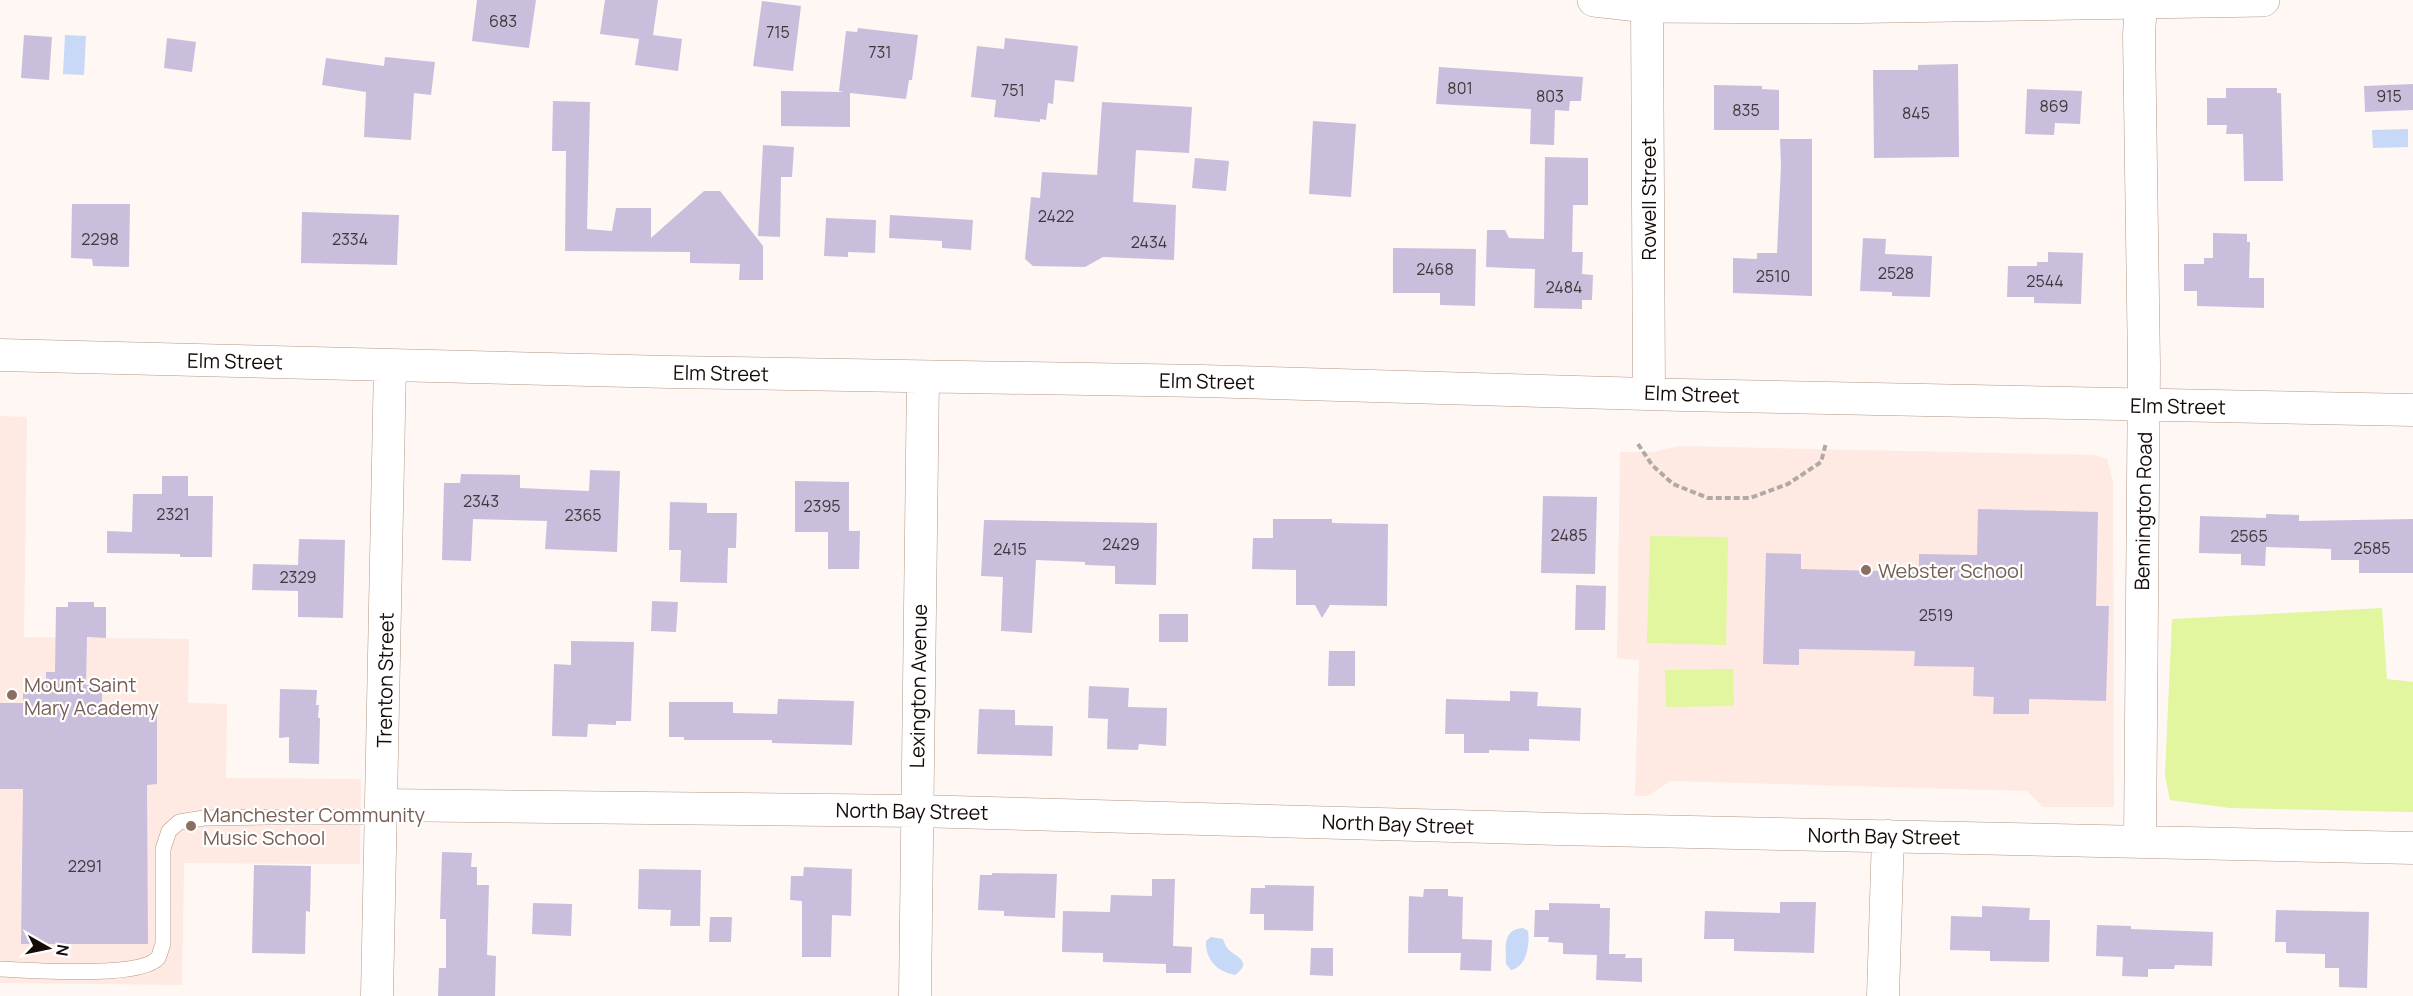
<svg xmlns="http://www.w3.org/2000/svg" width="2413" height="996" viewBox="0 0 2413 996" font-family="Manrope,sans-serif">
  <rect width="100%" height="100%" fill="#fef7f4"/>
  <path fill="#feeae3" d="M0,416l27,1 -3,220 165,2 -1,64 39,1 -1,74 135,1 -1,85 -176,-1 -2,122 -182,-2z
    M1679,446l416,9 12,4 6,22 1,326h-71l-16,-16 -357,-10 -22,15h-13l4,-136 -22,-2 3,-206h33z"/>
  <path fill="#e1f69e" d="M1650,536l78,1 -2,108 -79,-2z
    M2382,608l5,71 26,3v130l-183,-4 -60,-8 -5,-25 7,-156z
    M1733,669l1,37 -68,1 -1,-37z"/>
  <path fill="#c8d8f7" d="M65,35l21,1 -2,39 -21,-1z
    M2408,129v18l-35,1 -1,-18z
    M1523,928l5,3c2,13 -1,36 -17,39l-5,-6c0,-16 -4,-35 17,-36z
    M1211,937l12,2c1,3 3,8 5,10 7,8 26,12 7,26 -18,-3 -30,-16 -29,-34z"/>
  <path fill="#c9bfdc" d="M477,0h59l-7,48 -57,-7z
    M605,0h53l-5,35 29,4 -4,32 -43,-6 4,-26 -39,-5z
    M762,1l39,5 -8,65 -40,-5z
    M858,28l60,7 -6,45h-3l-3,19 -56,-6v34l-69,-1v-35l63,1 -5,-1 7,-60 11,1z
    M24,35l28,2 -3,43 -28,-2z
    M167,38l29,4 -4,30 -28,-4z
    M1005,38l73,8 -4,36 -19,-2 -2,24 -5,-1 -2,17 -6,-1v3l-46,-5 2,-17 -25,-3 6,-51 27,3z
    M385,57l50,5 -4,33 -17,-2 -3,47 -47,-3 2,-45 -44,-7 4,-27 58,8z
    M1958,64l1,93 -85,1 -1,-88h45v-5z
    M1439,67l144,10 -2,24h-11l-1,10 -14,-1 -1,35 -24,-1 1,-35 -95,-5z
    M2413,84v26l-48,2 -1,-26z
    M1714,85l48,1v3l17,1v40h-65z
    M2226,88h51v5h4l2,88h-39l-1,-47h-17l1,-9h-20v-27h19z
    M2027,89l55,2 -2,33 -25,-1 -1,12 -29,-1z
    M553,101l37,1 -3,127 25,2 4,-23h35v30l53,-47h16l43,55v34h-24l1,-16 -50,-1v-11l-125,-1 1,-100h-14z
    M1102,102l90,5 -3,46 -53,-3 -3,52 43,3 -2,55 -71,-3 -18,10 -52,-1 -8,-7 6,-62 9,1 2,-26 55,3z
    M1313,121l43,3 -5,73 -42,-3z
    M1780,139h32v157l-79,-3v-35l24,1v-6h20l4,-88z
    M763,145l31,2 -2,30h-11l-1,60 -22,-1z
    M1545,157l43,1v47h-15l-1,47h11l-1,22 11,1 -1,25h-10v9l-48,-1 1,-39 -49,-2 1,-37h18l4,8 35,1z
    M1195,158l34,3 -3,30 -34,-3z
    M72,204h58l-1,63 -36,-1 -1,-7 -21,-1z
    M302,212l97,3 -2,50 -96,-2z
    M890,215l83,5 -2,30 -29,-2v-7l-53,-3z
    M826,218l50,2 -1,33 -27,-1v5l-24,-1z
    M2213,233l34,1v8h3l-1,36h15v30l-67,-2v-15h-13v-27h20v-6h9z
    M1863,238l23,1 -1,15 47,2 -2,41 -38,-1v-4l-32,-1z
    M1393,248l83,1 -1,57 -35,-1v-12h-47z
    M2048,252l35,1 -2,51 -47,-1v-6h-27l1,-31h29v-4h11z
    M590,470l30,1 -3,81 -72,-3 2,-28 -74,-2 -2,42 -29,-1 2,-77h16l1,-9 59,1v13l69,3z
    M162,476h26v20h25l-1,61h-32v-3l-73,-1v-22l25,1 1,-38h29z
    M795,481l54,1v49h11l-1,38h-31v-37h-33z
    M1543,496l54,1 -2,77 -54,-1z
    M670,502l37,1v10h30l-1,35h-8l-1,35 -47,-1 1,-32h-12z
    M1978,509l120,3 -2,94h13l-3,95 -77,-2v15h-36l1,-17 -21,-1 1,-29 -60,-1 1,-15 -116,-2v16l-36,-1 3,-111 35,1v15l118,3v-18l58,1z
    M2266,514l33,1v6l114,-2v54h-54v-13h-28v-11l-65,-2 -1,19 -24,-1v-11l-42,-1 1,-37 66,2z
    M1273,519h59v4l56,1 -1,82 -57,-1 -8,13 -7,-13h-19v-35l-44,-1 1,-31h20z
    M984,520l173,3 -1,62 -41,-1v-18l-30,-1v-3l-49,-2 -4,73 -31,-2 2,-54 -22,-1z
    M299,539l46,1 -2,78 -45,-1v-26l-46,-1 1,-26 45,1z
    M1576,585l30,1 -1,44h-30z
    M652,601l26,1 -2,30 -25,-1z
    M68,602h26v5h12v31l-19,-1 -1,48 16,-1v21h55v79l-10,1 1,159h-127l2,-155h-23v-86h23v-15h23v-16h9l1,-65h12z
    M1159,614h29v28h-29z
    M571,641l63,1 -3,79h-15v4l-28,-1 -1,13 -35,-1 2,-72 17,1z
    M1329,651h26v35h-27z
    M1089,686l40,2 -1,19 39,1 -1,38 -27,-2 -1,6 -31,-1 1,-30 -20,-1z
    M280,689l37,1 -1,15h3l-1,13h2l-1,46 -30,-1v-26l-10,1z
    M1510,691l28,1 -1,14 44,2 -1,33 -51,-2v12l-40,-1v3h-25v-19h-19l1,-35 64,2z
    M778,699l76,2 -2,44 -80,-2v-3h-88v-3h-15v-35h64v11l44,1z
    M979,709l36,1v15l38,1 -1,30 -75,-2z
    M442,852l30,1 -1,14h6v18h12l-2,70 9,1 -1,40h-57l1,-28h7v-49h-6z
    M254,865l57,1 -1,46 -4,-1 -1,43 -53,-1z
    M804,867l48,2 -1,47 -19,-1 -1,42h-29v-56l-12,-1 1,-24h12z
    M639,869l62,1 -1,56h-30l1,-16 -33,-1z
    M992,873l65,1 -2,44 -51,-2v-5l-26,-1 2,-35h12z
    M1152,879h23l-2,67 19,1 -1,26h-25v-9l-63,-2v-9l-41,-1 1,-41 47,1 1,-17 41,1z
    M1265,885l49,1 -1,45 -49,-1v-16h-14l1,-26h14z
    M1424,889h24v7l15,1 -1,42 30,1 -1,31 -31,-1 1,-17h-53l1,-57 14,1z
    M1780,902h36l-2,51 -80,-2v-12h-30l1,-28 75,2z
    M533,903l39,1 -1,32 -39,-2z
    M1549,903l51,1v4h10l-1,46h17l-1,4h17v24l-46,-2 1,-25 -34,-1v-11l-15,-1 1,-5h-15l1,-27h14z
    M1982,906l48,2 -1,12h21l-1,42 -59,-1v-10l-40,-1 1,-34 31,1z
    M2276,910l93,2 -2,76 -28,-1v-19h-14v-14l-39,-1v-11h-11z
    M710,917h22l-1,25h-22z
    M2097,925l34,1v3l82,3 -1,34 -37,-1 -1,4h-26v8l-26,-1 1,-19 -27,-1z
    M1311,948h22v28l-23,-1z"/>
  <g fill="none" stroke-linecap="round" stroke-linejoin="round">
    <g stroke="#b39788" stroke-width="16">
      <path id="service" d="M0,969c29,1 140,10 158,-11 2,-3 3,-10 5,-14v-95l6,-18 10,-9 25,-4 63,-1h115"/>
    </g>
    <g stroke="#b39788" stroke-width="33">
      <path id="minor" d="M1647,6l2,386
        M0,355l669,17 533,9 480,14 731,15
        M382,805l534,6 642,18 855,19
        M2140,841l4,-475 -5,-331 2,-34
        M377,996l13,-631
        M915,996l8,-619
        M1883,996l5,-160"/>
    </g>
    <g stroke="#b39788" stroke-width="34">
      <path id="tertiary" d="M1594,0l53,6 181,1 435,-7"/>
    </g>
    <path stroke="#b1a9a6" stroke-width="4" stroke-dasharray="6 3" stroke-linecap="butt" d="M1638,444l14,21 21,19 35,14h42l38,-14 33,-22 5,-19"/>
    <use href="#service" stroke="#fff" stroke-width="15"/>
    <use href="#minor" stroke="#fff" stroke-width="32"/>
    <use href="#tertiary" stroke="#fff" stroke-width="33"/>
  </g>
  <g fill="#8d6e63" stroke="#fff" stroke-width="2">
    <circle cx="1866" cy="570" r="6"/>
    <circle cx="12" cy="695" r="6"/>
    <circle cx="191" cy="826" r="6"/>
  </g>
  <g text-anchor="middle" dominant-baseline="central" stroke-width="4.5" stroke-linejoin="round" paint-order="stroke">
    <g font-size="16" fill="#42383c">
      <text x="503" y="21">683</text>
      <text x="778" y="32">715</text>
      <text x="880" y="52">731</text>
      <text x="1460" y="88">801</text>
      <text x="1013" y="90">751</text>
      <text x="1550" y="96">803</text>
      <text x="2389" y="96">915</text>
      <text x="2054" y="106">869</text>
      <text x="1746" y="110">835</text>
      <text x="1916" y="113">845</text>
      <text x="1056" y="216">2422</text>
      <text x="100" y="239">2298</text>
      <text x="350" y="239">2334</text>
      <text x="1149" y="242">2434</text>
      <text x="1435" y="269">2468</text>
      <text x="1896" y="273">2528</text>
      <text x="1773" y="276">2510</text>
      <text x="2045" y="281">2544</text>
      <text x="1564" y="287">2484</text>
      <text x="481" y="501">2343</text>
      <text x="822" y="506">2395</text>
      <text x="173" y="514">2321</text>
      <text x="583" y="515">2365</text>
      <text x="1569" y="535">2485</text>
      <text x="2249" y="536">2565</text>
      <text x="1121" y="544">2429</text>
      <text x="2372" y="548">2585</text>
      <text x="1010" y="549">2415</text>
      <text x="298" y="577">2329</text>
      <text x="1936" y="615">2519</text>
      <text x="85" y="866">2291</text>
    </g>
    <g font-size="20" fill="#150b07" stroke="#fff">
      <text transform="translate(1648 199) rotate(-90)">Rowell Street</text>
      <text transform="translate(235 361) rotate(1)">Elm Street</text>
      <text transform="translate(721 373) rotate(1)">Elm Street</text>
      <text transform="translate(1207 381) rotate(1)">Elm Street</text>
      <text transform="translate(1692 394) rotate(2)">Elm Street</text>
      <text transform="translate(2178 406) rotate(1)">Elm Street</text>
      <text transform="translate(2143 511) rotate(-89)">Bennington Road</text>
      <text transform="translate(385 680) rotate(-89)">Trenton Street</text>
      <text transform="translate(918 686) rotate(-89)">Lexington Avenue</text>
      <text transform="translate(912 811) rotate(1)">North Bay Street</text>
      <text transform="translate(1398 824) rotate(2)">North Bay Street</text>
      <text transform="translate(1884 836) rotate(1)">North Bay Street</text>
    </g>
    <g font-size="20" fill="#785e54" stroke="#fff" text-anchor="start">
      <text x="1878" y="570">Webster School</text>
      <text x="24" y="684">Mount Saint<tspan x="24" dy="23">Mary Academy</tspan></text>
      <text x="203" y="814">Manchester Community<tspan x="203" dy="23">Music School</tspan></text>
    </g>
  </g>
  <g transform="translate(48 948) rotate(99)" stroke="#ffffff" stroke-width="4.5" paint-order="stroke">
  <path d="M0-4.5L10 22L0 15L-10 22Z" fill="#150b07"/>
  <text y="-9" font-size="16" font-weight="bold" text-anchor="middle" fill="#150b07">N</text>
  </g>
</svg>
